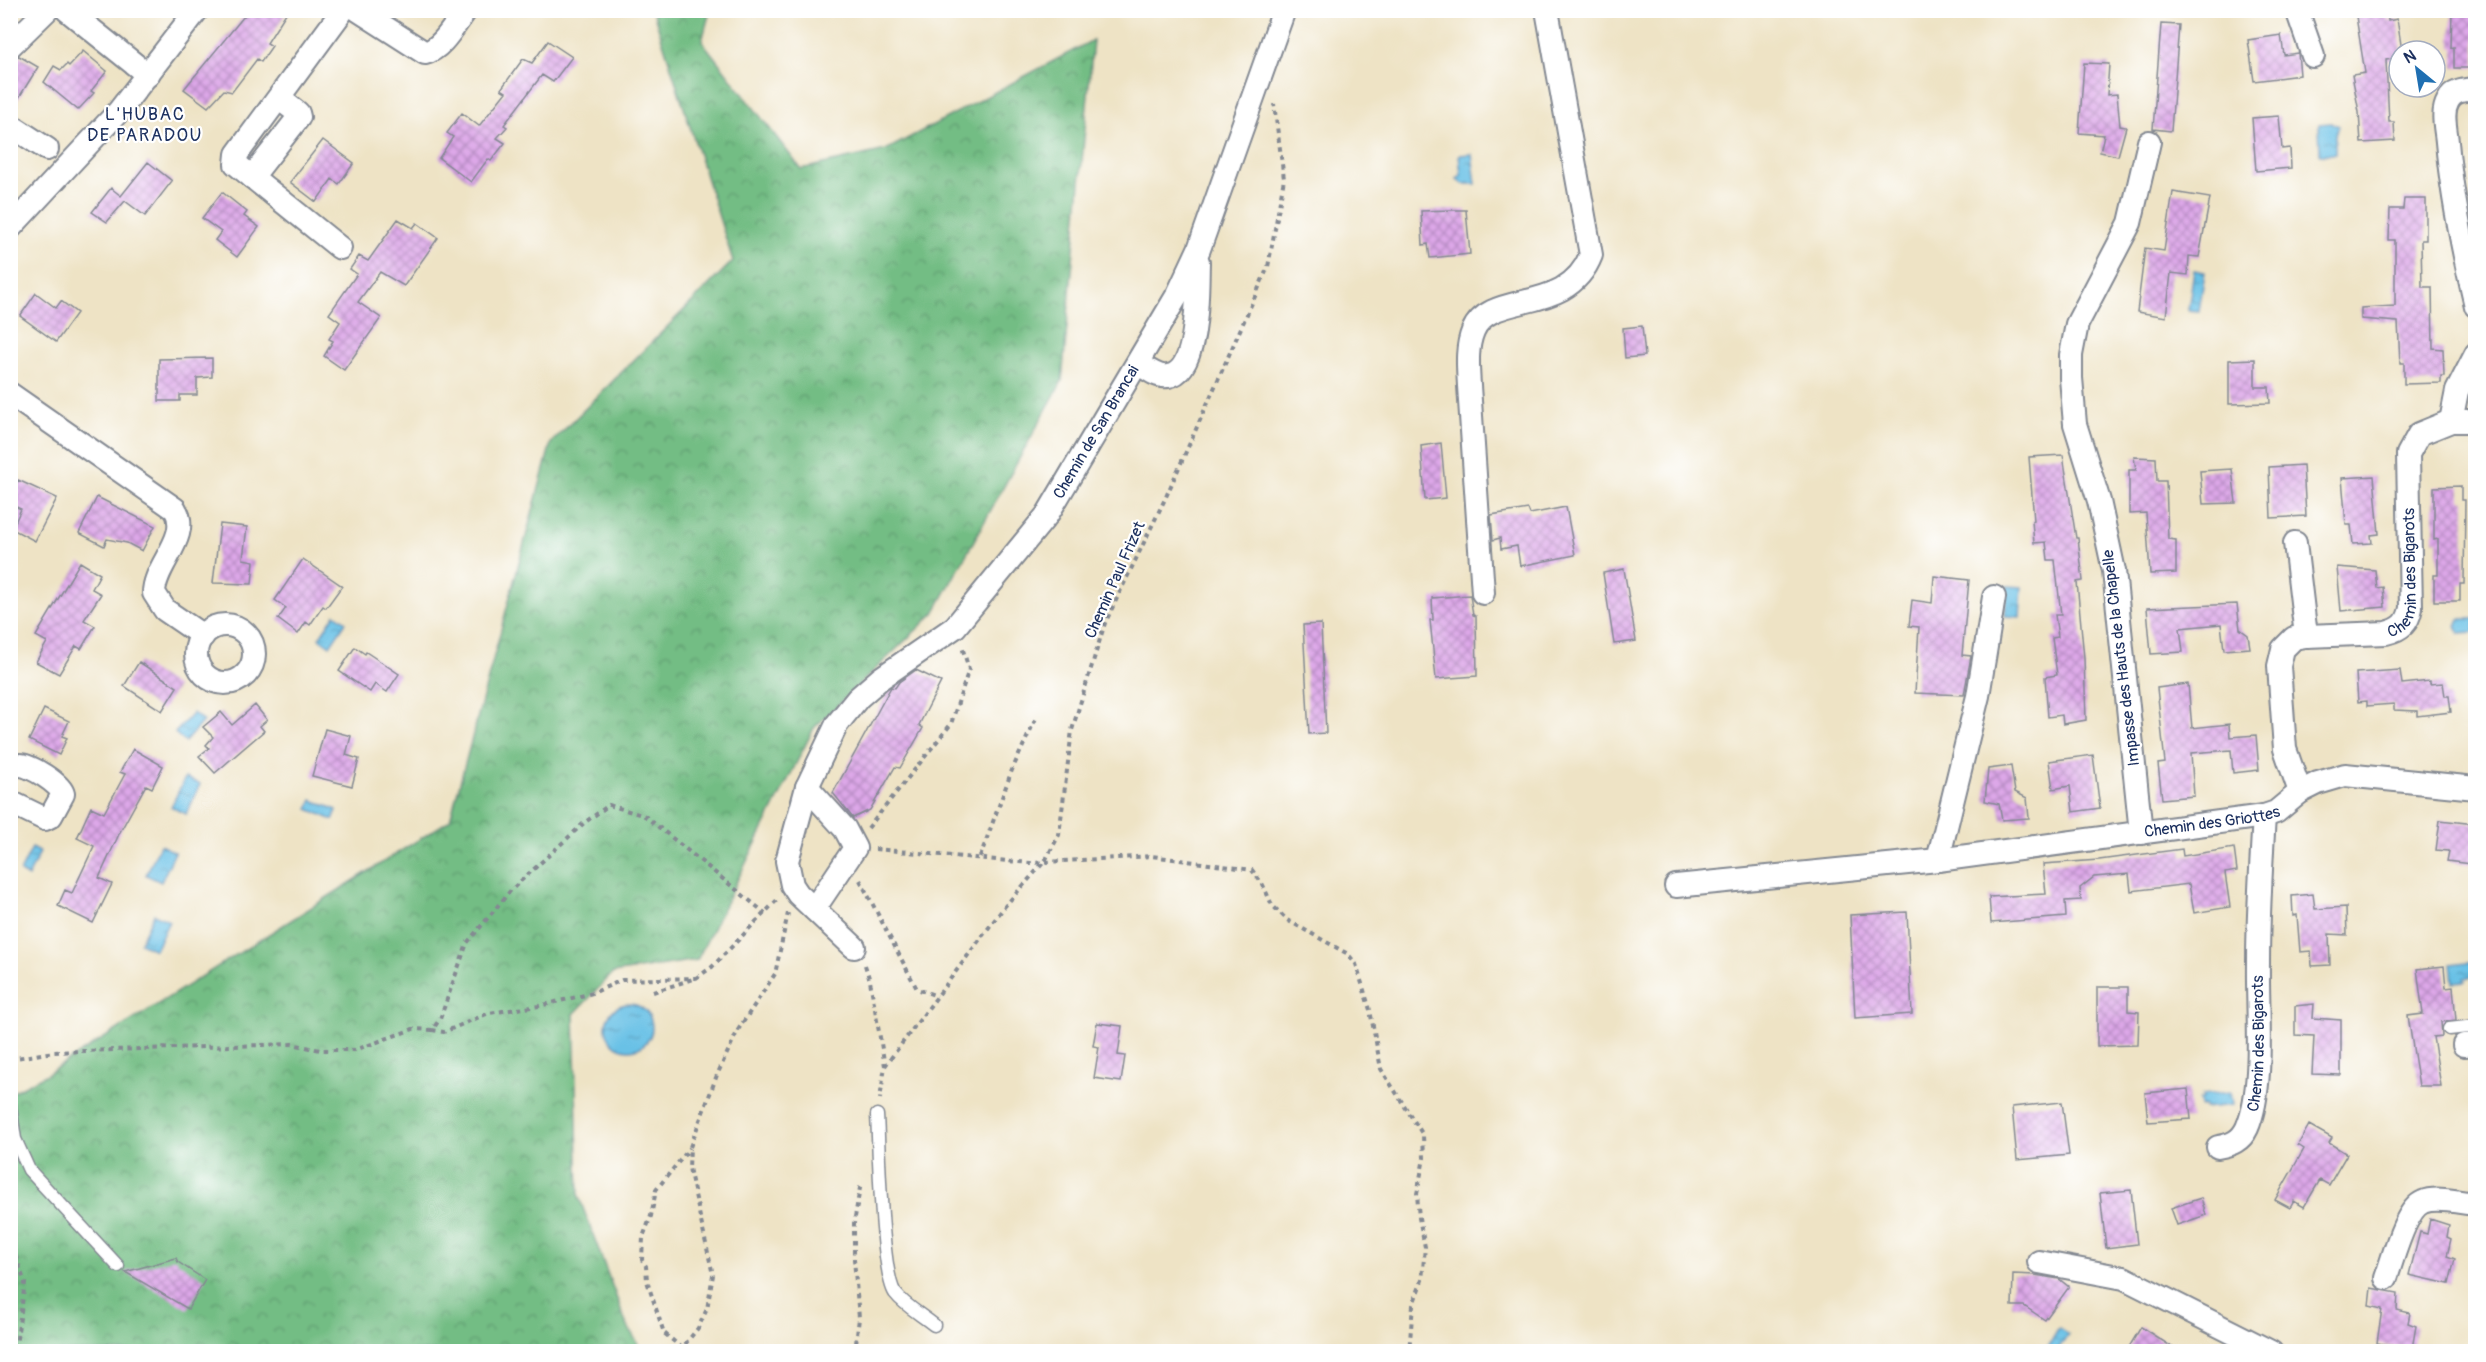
<svg xmlns="http://www.w3.org/2000/svg" width="2486" height="1362" viewBox="0 0 2486 1362" font-family="Pangolin,sans-serif">
  <defs>
    <pattern id="forest-crowns" width="20" height="18" patternUnits="userSpaceOnUse" patternTransform="scale(1.5)"><rect width="20" height="18" fill="#73bd84"/><path d="M2 6a3 3 0 1 1 6 0M12 15a3 3 0 1 1 6 0" fill="none" stroke="#5e9a6f"/></pattern>
    <pattern id="water-ripples" width="26" height="14" patternUnits="userSpaceOnUse" patternTransform="scale(1.5)"><rect width="26" height="14" fill="#69c1e6"/><path d="M2 4q2-2 4 0t4 0M15 11q2-2 4 0t4 0" fill="none" stroke="#569dbe"/></pattern>
    <pattern id="building-cross-hatch" width="8" height="8" patternUnits="userSpaceOnUse" patternTransform="scale(1.5)"><rect width="8" height="8" fill="#dda7e8"/><path d="M0 0l8 8M0 8l8-8" fill="none" stroke="#b288bf"/></pattern>
  </defs>
  <rect width="100%" height="100%" fill="#fff"/>
  <filter id="ink" filterUnits="userSpaceOnUse"><feTurbulence type="fractalNoise" baseFrequency=".0167" numOctaves="2"/><feDisplacementMap in="SourceGraphic" scale="12" xChannelSelector="R" yChannelSelector="G"/><feConvolveMatrix kernelMatrix="1 2 1 2 8 2 1 2 1" color-interpolation-filters="sRGB"/></filter>
  <filter id="wash" filterUnits="userSpaceOnUse"><feTurbulence type="fractalNoise" baseFrequency=".008" numOctaves="4" result="noise"/><feDisplacementMap in="SourceGraphic" scale="24" xChannelSelector="R" yChannelSelector="G"/><feGaussianBlur stdDeviation="1.35" result="paint"/><feColorMatrix in="noise" values="0 0 0 0 0 0 0 0 0 0 0 0 0 0 0 0 0 1.4 0 .05"/><feComposite in="paint" operator="in"/></filter>
  <g filter="url(#wash)">
    <rect width="100%" height="100%" fill="#eee3c5"/>
    <path fill="url(#forest-crowns)" stroke="#477671" stroke-width="1.5" d="M653,11h57l-8,30 99,128 85,-19 207,-110 -31,341 -128,232 -120,115 -117,232 -84,13 -39,41 5,183 47,126 16,28 -631,1v-259l36,-19 403,-254 101,-377 182,-182z"/>
    <path fill="url(#water-ripples)" stroke="#4278a2" stroke-width="1.5" d="M2331,123l8,3 -4,8v20h-15l-1,-30z
      M1472,154l4,30h-13l-6,-5 4,-4 -2,-20z
      M2194,270l11,2 -6,39 -11,-1z
      M2007,586l15,1 -2,30 -15,-1z
      M335,614l11,8 -16,24 -11,-8z
      M2459,619h16v13l-16,1 -3,-7z
      M193,713l10,8 -18,21 -10,-9z
      M185,778l15,6 -14,30 -15,-7z
      M312,800l25,10 -4,10 -25,-11z
      M160,845l15,7 -14,30 -15,-7z
      M32,848l8,4 -12,25 -8,-5z
      M154,914l15,7 -14,29 -15,-7z
      M2475,961v15l-11,2 1,3 -12,1 -2,-18z
      M606 1027a23 23 0 1 1 46 0a23 23 0 1 1-46 0Z
      M2230,1092l2,13 -28,3v-3l-4,1 -1,-7h4l-1,-4z
      M2059,1328l9,6 -11,17 -11,-1z"/>
    <g id="blocks">
      <path fill="url(#building-cross-hatch)" d="M249,10h39l-21,33 5,3 -11,16 -4,-3 -25,33 -8,-2 -16,17 -24,-18z
        M2355,10h32l1,11 9,-2 5,32h-3v7l-13,2 3,62h5l1,19 -34,2 -2,-31 -7,-37 13,-2z
        M2452,10h23v58h-21v-21l-3,1z
        M2161,24l18,1 -8,106 -18,-2z
        M2281,35l3,20 14,-2 2,22 -46,6 -6,-41z
        M548,41l24,16 -19,25 -11,-7 -38,50 3,2 -10,11 8,5 -14,18 -3,-2 -17,23 -32,-24 14,-21 -6,-4 15,-20 17,13 27,-34 -5,-3 22,-30 9,4z
        M83,51l24,20 -16,20 3,2 -16,17 -34,-28 10,-16 7,4 6,-6 2,2z
        M19,56l19,11 -28,45v-53z
        M2084,63l25,1 -2,31 10,-1 3,32 6,1 -8,29 -18,-4 4,-17 -25,-2z
        M2279,116l3,33 8,-1 1,20 -35,3 -4,-53z
        M323,140l31,23 -15,21 -7,-5 -16,23 -26,-20z
        M148,162l24,19 -27,35 -20,-15 -18,21 -15,-10 19,-24 10,8z
        M222,192l25,20 -3,4 15,11 -22,30 -22,-17 6,-8 -19,-14z
        M2173,192l37,6 -11,59 -10,-1 -1,19 -17,-2 -5,44 -29,-5 8,-64 19,3z
        M2404,199h22v41h-5l1,47h10l1,61 10,1 1,27h-3v7l-37,1v-21h-4l-2,-41 -37,-3v-11l34,-2v-66h-6l1,-31h13z
        M1451,210h15l4,44 -40,4 -2,-14 -5,1 -2,-34z
        M398,219l15,9 4,-5 21,15 -34,48 -24,-14 -22,30 23,16 -37,52 -20,-14 9,-15 -4,-2 11,-17 -11,-8 28,-40 -7,-5 9,-13 9,5z
        M36,293l20,15 5,-7 16,12 -21,29 -36,-26z
        M1642,326l3,30 -20,2 -2,-30z
        M212,358v19l-15,1v17h-17v6h-21v-42z
        M2255,359v28h14l1,16 -41,1v-44z
        M1441,443l5,55 -21,2 -4,-54z
        M2063,455l13,83h2l5,43 -6,1 7,76 2,62 -23,4 -1,-9 -14,2 -3,-40 12,-2 -5,-37 6,-1 -3,-22h6l-6,-55h-7l-2,-18 -12,1 -2,-22h2l-5,-64z
        M2134,457l22,1 1,23h9l2,58 8,1v33l-26,1 -4,-61 -17,1v-44h7z
        M2303,465l3,51 -35,2 -2,-51z
        M2232,469l4,34 -33,1 -3,-33z
        M2374,476l5,58 -8,1 1,8 -19,1 -2,-19h-5l-4,-47z
        M18,480l39,18 -22,43 -23,-12 9,-20 -11,-5v-20l5,2z
        M2461,486v14h4l-1,84h-4v17h-26v-26h4v-36l-4,1v-53z
        M97,497l58,29 -13,25 -15,-8 -20,-4 -3,7 -25,-13z
        M1566,507l9,48 -55,11 -3,-20 -16,3 -1,-11 -7,2 -2,-25 37,-6 2,5z
        M220,524l27,3 -4,32 11,2 -2,23 -39,-1z
        M303,559l39,27 -16,22 -3,-2 -13,19 -4,-3 -8,12 -20,-15 8,-11 -11,-8z
        M80,562l20,12 -8,15 9,5 -17,26 11,6 -14,23 -5,-3 -17,28 -23,-12 11,-20 -11,-6z
        M2337,567l38,3 2,18 6,-1 2,20 -44,4z
        M1624,569l12,72 -22,3 -11,-71z
        M1934,576l35,4 -7,75 9,1 -7,39 -49,-2 4,-66 -10,-1 3,-26 20,3z
        M1470,595l3,20 3,1 1,60 -41,3 -6,-59h3l-1,-22z
        M2237,604l3,25 8,6 2,13 -26,2 -3,-26 -41,4 3,24 -32,2 -4,-46z
        M1321,624l5,109 -17,1 -6,-109z
        M355,647l10,7 1,-2 33,22 -12,18 -12,-8 -5,8 -31,-21z
        M139,662l38,25 -15,24 -38,-25z
        M916,670l25,12 -22,43 4,3 -23,40 -5,-1 -25,43 -17,8 -20,-25 58,-106 4,1 4,-6z
        M2400,670l2,14 28,-3v3l13,-1 2,13h4l2,16 -34,4v-5l-23,-1v-6l-27,2v-5l-9,1 -2,-29z
        M2188,684l4,44 37,-4 1,13 26,-2 3,35 -26,3 -2,-23 -40,3 3,43 -32,3 -4,-35 7,-1 -8,-75z
        M255,705l12,15 -7,6 4,5 -49,42 -16,-17 10,-8 -3,-3 7,-8 -10,-10 18,-15 11,13z
        M44,709l25,12 -7,15 5,2 -8,17 -30,-15z
        M325,729l26,7 -5,19 13,4 -7,27 -40,-10z
        M133,749l30,17 -11,22 -6,-3 -26,47 -21,46 13,6 -19,39 -35,-17 7,-16 7,3 22,-47 -17,-8 14,-31 13,6 21,-39 -5,-2z
        M2093,755l7,53 -27,4 -3,-26 -17,3 -4,-28z
        M2011,766l4,26 12,6 2,20 -27,2 -3,-16 -14,-3 3,-32z
        M2440,820l35,4v35h-4l-1,5 -23,-3 2,-10 -13,-1z
        M2234,848l3,23 -12,2 5,34 -36,6 -5,-29 -58,7 -2,-17 -35,3 -14,11 1,12 -16,1 1,16 -75,6 -2,-26 57,-3 -3,-30 56,-4 83,-11 1,7z
        M2313,894l2,15 31,-2 1,28 -18,-1 1,31 -18,1 -1,-15 -11,1 -3,-37 -4,1 -1,-20z
        M1907,912l5,102 -57,4 -5,-103z
        M2444,966l2,22 7,-1 3,33 -15,2 1,14 -9,1 8,49h-22l-11,-70 15,-2 -6,-45z
        M2097,987h31v24l11,1 -1,33 -41,1z
        M2314,1004l-1,14 28,2v55l-29,-1 2,-38 -19,-1v-29z
        M1097,1023l25,3 -4,29 7,1 -4,26 -27,-4 5,-31 -6,-1z
        M2188,1089l3,30 -43,3 -3,-29z
        M2062,1102l7,53 -52,5 -5,-53z
        M2309,1125l23,13 -3,5 18,11 -18,31 -9,-5 -16,27 -10,-6 -4,7 -15,-8 29,-51 -6,-4z
        M2131,1190l6,54 -31,4 -6,-55z
        M2201,1198l5,17 -29,10 -6,-17z
        M2430,1219l19,6 -2,12 4,2 -4,17 8,3 -6,25 -40,-9 11,-43 7,2z
        M176,1258l2,4 27,18 -17,29 -63,-37z
        M2013,1274l22,1 24,4 10,8 -24,33 -21,-14h-12z
        M2371,1288l27,5 -1,17 13,3 -2,10 8,3 -4,23 -35,-6 5,-34 -13,-3z
        M2141,1327l39,25h-54z"/>
    </g>
  </g>
  <g filter="url(#ink)">
    <use href="#blocks" fill-opacity="0" stroke="#848992" stroke-width="1.5"/>
    <g fill="none" stroke-linecap="round" stroke-linejoin="round">
      <g stroke="#848992" stroke-width="15">
        <path id="lane" d="M2449,1029l27,-3
          M10,1105l5,34 14,31 89,96
          M877,1115c2,32 4,157 18,178 10,13 27,22 39,32"/>
      </g>
      <g stroke="#848992" stroke-width="26">
        <g id="street">
          <path d="M67,10l81,65"/>
          <path d="M358,10l67,43c17,-4 30,-29 41,-43"/>
          <path d="M2297,10l16,46"/>
          <path d="M10,46l37,-36"/>
          <path d="M2476,89c-11,1 -23,1 -28,12 -7,12 -2,28 -1,41 5,56 16,109 29,164"/>
          <path d="M280,99l18,14 1,4 -47,60 -16,-13 1,-10 106,-144"/>
          <path d="M10,125l37,24"/>
          <path d="M252,177l88,71"/>
          <path d="M10,228l109,-117 78,-101"/>
          <path d="M1139,364c8,5 19,14 29,12 32,-4 29,-90 30,-114"/>
          <path d="M10,394l165,115c17,27 -21,56 -21,84l11,17 38,26"/>
          <path d="M2451,421l6,-30 19,-37"/>
          <path d="M2295,543l11,93"/>
          <path d="M1483,593l-14,-207c-1,-19 -3,-38 4,-55 17,-42 94,-14 118,-76l-44,-245"/>
          <circle cx="225" cy="654" r="29"/>
          <path d="M10,768c4,-2 6,-3 10,-3 10,0 41,19 43,29l-12,22 -6,3 -35,-17"/>
          <path d="M807,787l38,42 10,19 -41,61"/>
          <path id="s1" d="M2300,792l-15,-43 -6,-83 4,-17 11,-11 12,-2 80,-3c16,-4 22,-10 25,-25l-3,-154 11,-20 32,-13h25"/>
          <path d="M2141,833l-27,-262 -15,-70 -24,-77 -4,-46v-23l6,-31 53,-101 19,-81"/>
          <path d="M1938,860l40,-164 16,-99"/>
          <path id="s2" d="M1676,886l262,-26 326,-44 12,-4 24,-20 18,-9 27,-8 131,13"/>
          <path id="s3" d="M854,947l-56,-53 -6,-9 -5,-24 20,-74 30,-63 21,-26 23,-20 74,-51 92,-112 131,-221 21,-45 85,-239"/>
          <path d="M2464,1045l12,-1"/>
          <path id="s4" d="M2218,1147c13,-2 23,-6 29,-19 18,-41 10,-119 11,-165 0,-49 3,-98 6,-147"/>
          <path d="M2039,1262l85,16 147,74"/>
          <path d="M2386,1278c7,-19 19,-69 37,-76 14,-6 38,1 53,2"/>
        </g>
      </g>
      <path stroke="#848992" stroke-width="4" stroke-dasharray="4.5 4.5" stroke-linecap="butt" d="M868,828l83,-104 18,-55 -7,-22
        M875,849l155,14 122,-7 100,14 11,15 9,20 15,15 61,34 8,10 14,46 11,59 42,66 1,23 -7,36 2,24 6,29 -3,33 -9,25 -4,47
        M980,857l32,-87 25,-54
        M860,880l57,109 20,7
        M865,965l5,16 15,85 -5,33
        M653,992l43,-14 16,-11 65,-67
        M432,1030l12,2 45,-19 50,-7 54,-13 29,-13 74,-2
        M10,1059l44,-7 238,-8 28,6h35l58,-21 19,1 8,-11 27,-76 44,-53 73,-67 25,-18 36,11 120,97
        M885,1066l120,-160 40,-45 14,-26 13,-105 33,-107 60,-124 103,-232 16,-88 -10,-75
        M10,1239l15,44 -10,69
        M682,1348l-18,-15 -17,-52 -1,-15 -4,-6 1,-23 8,-21 5,-26 34,-42
        M683,1352l-1,-4 16,-20 9,-19 6,-34 -24,-107 1,-21 27,-72 21,-45 37,-56 13,-61
        M855,1352l4,-34 -5,-59v-36l7,-41"/>
      <use href="#lane" stroke="#fff" stroke-width="12"/>
      <use href="#street" stroke="#fff" stroke-width="22"/>
    </g>
  </g>
  <g text-anchor="middle" dominant-baseline="central" stroke-width="4.5" stroke-linejoin="round" paint-order="stroke">
    <g font-size="16" fill="#1b2f5e" stroke="#fff">
      <text stroke="none"><textPath href="#s3" startOffset="654">Chemin de San Brancai</textPath></text>
      <text stroke="none"><textPath href="#s1" startOffset="324">Chemin des Bigarots</textPath></text>
      <text transform="translate(1115 580) rotate(-66)">Chemin Paul Frizet</text>
      <text transform="translate(2121 658) rotate(-97)">Impasse des Hauts de la Chapelle</text>
      <text stroke="none"><textPath href="#s2" startOffset="540">Chemin des Griottes</textPath></text>
      <text stroke="none"><textPath href="#s4" startOffset="122">Chemin des Bigarots</textPath></text>
    </g>
    <g font-size="18" letter-spacing="1.5" fill="#1b2f5e" stroke="#fff">
      <text x="145" y="114">L'HUBAC<tspan x="145" dy="21">DE PARADOU</tspan></text>
    </g>
  </g>
  <rect width="2486" height="1362" fill="none" stroke="#fff" stroke-width="36"/>
  <g transform="translate(2417 69) rotate(330)"><circle r="28" fill="#ffffff" stroke="#a4acbf" stroke-width="1.5"/>
  <path d="M0-4.5L10 22L0 15L-10 22Z" fill="#1f6fb2"/>
  <text y="-9" font-size="16" font-weight="bold" text-anchor="middle" fill="#1b2f5e">N</text>
  </g>
</svg>
